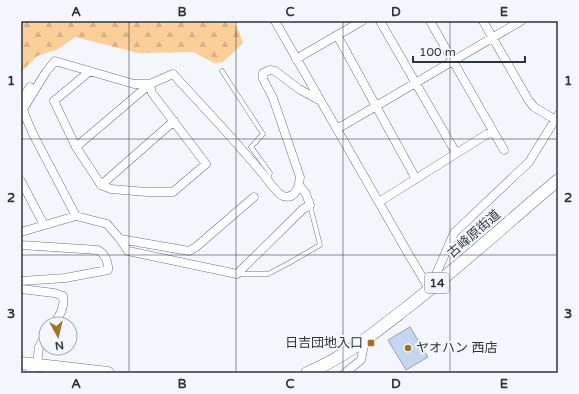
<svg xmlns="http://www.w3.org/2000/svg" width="579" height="394" viewBox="0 0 579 394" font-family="'Varela Round','Noto Sans JP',sans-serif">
  <defs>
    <pattern id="forest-firs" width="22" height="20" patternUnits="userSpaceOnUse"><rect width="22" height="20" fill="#fcce98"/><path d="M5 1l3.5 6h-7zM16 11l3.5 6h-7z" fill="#d8b284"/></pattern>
  </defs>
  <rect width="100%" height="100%" fill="#f3f7fb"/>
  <path fill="url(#forest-firs)" d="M21,21h212l6,10 4,12 -20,19 -9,1 -21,-11 -55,1 -63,-16 -17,12 -21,7 -16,16z"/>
  <path fill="#c5d7ee" stroke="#92a3b9" d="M410,327l18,30 -22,13 -18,-30z"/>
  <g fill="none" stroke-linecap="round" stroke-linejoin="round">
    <g stroke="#66768b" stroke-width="5">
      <path id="lane" d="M222,71l41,63 -12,13 19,26 -2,6
        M237,274h31l21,-11 31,-18 -10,-40"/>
    </g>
    <g stroke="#66768b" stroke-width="9">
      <path id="street" d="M275,21l134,234 21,35
        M380,21l76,132
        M430,21l74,129
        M483,21l46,80 5,6 20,12
        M337,35l79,144
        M296,59l66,-38
        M90,71l-36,30 22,46 25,38 10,4 36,3h26l33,-28 -54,-71 -2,-9
        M21,101l9,-14
        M337,129l184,-108
        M76,147l74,-63 23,-10c30,33 61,65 89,99 5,6 15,21 21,23 12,4 16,-9 17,-19l-27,-79 -10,-19v-6l7,-3 5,1 24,18 20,11
        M21,181l23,44
        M101,185l73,-64
        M379,202l113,-71
        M76,216l-42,-80 -8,-18 -3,-9 23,-37 9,-11 79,23h16
        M21,232l55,-16 31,8 13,15 8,12 109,23 66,-65 7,-4 -4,-11 -7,-9
        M120,239l69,12 7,-4 58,-50
        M21,245l77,5c6,3 11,12 10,20l-43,8 -44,3
        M431,286l23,-53 75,-71 29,-47
        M21,289l33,4 9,3c2,11 -3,19 -9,28
        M29,373l8,-9 2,-17 7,-13
        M345,373l16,-13 4,-20"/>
    </g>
    <g stroke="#66768b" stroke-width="13">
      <path id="primary" d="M21,363l87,10
        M307,373c38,-16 66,-39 98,-64 53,-41 102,-86 153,-129"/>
    </g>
    <use href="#lane" stroke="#fff" stroke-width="4"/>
    <use href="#street" stroke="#fff" stroke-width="8"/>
    <use href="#primary" stroke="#fff" stroke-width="12"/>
  </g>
  <path fill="none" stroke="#2e353e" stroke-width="1" stroke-opacity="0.55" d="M129,21v352M236,21v352M343,21v352M450,21v352M21,139h537M21,255h537"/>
  <g fill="#a47028" stroke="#f3f7fb" stroke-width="1.5">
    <rect x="367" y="339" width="8" height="8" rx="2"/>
    <circle cx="408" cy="348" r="4"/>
  </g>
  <g text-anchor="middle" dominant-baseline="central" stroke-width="4" stroke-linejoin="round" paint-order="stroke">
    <rect fill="#f3f7fb" stroke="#696f77" stroke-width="1" x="425" y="273" width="24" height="20" rx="3"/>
    <g font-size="12" font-weight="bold" fill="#2e353e">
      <text x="437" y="283">14</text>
    </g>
    <g font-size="13" fill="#2e353e" stroke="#f3f7fb">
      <text transform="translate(474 234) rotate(-41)">古峰原街道</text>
    </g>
    <g font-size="13" fill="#2e353e" stroke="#f3f7fb" text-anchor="end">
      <text x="363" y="343">日吉団地入口</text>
      <text x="416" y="348" text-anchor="start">ヤオハン 西店</text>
    </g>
  </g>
  <rect width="579" height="394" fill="none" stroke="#f3f7fb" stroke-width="44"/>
  <g transform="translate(58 336) rotate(172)"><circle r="19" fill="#f3f7fb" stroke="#a4a9af"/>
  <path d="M0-3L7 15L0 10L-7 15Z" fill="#a47028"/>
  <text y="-6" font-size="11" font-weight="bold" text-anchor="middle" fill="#2e353e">N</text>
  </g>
  <path d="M413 56v6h112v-6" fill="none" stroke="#2e353e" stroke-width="2"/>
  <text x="419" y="56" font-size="12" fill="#2e353e" stroke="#f3f7fb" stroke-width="3" paint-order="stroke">100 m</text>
  <rect x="22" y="22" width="535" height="350" fill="none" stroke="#2e353e" stroke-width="1.5"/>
  <g font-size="13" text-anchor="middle" font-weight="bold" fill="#2e353e">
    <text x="76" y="16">A</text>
    <text x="182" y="16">B</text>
    <text x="290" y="16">C</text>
    <text x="396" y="16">D</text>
    <text x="504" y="16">E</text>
    <text x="11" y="85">1</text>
    <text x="568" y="85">1</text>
    <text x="11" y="202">2</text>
    <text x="568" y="202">2</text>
    <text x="11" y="318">3</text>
    <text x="568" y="318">3</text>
    <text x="76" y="388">A</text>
    <text x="182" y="388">B</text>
    <text x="290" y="388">C</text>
    <text x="396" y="388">D</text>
    <text x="504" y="388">E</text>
  </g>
</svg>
